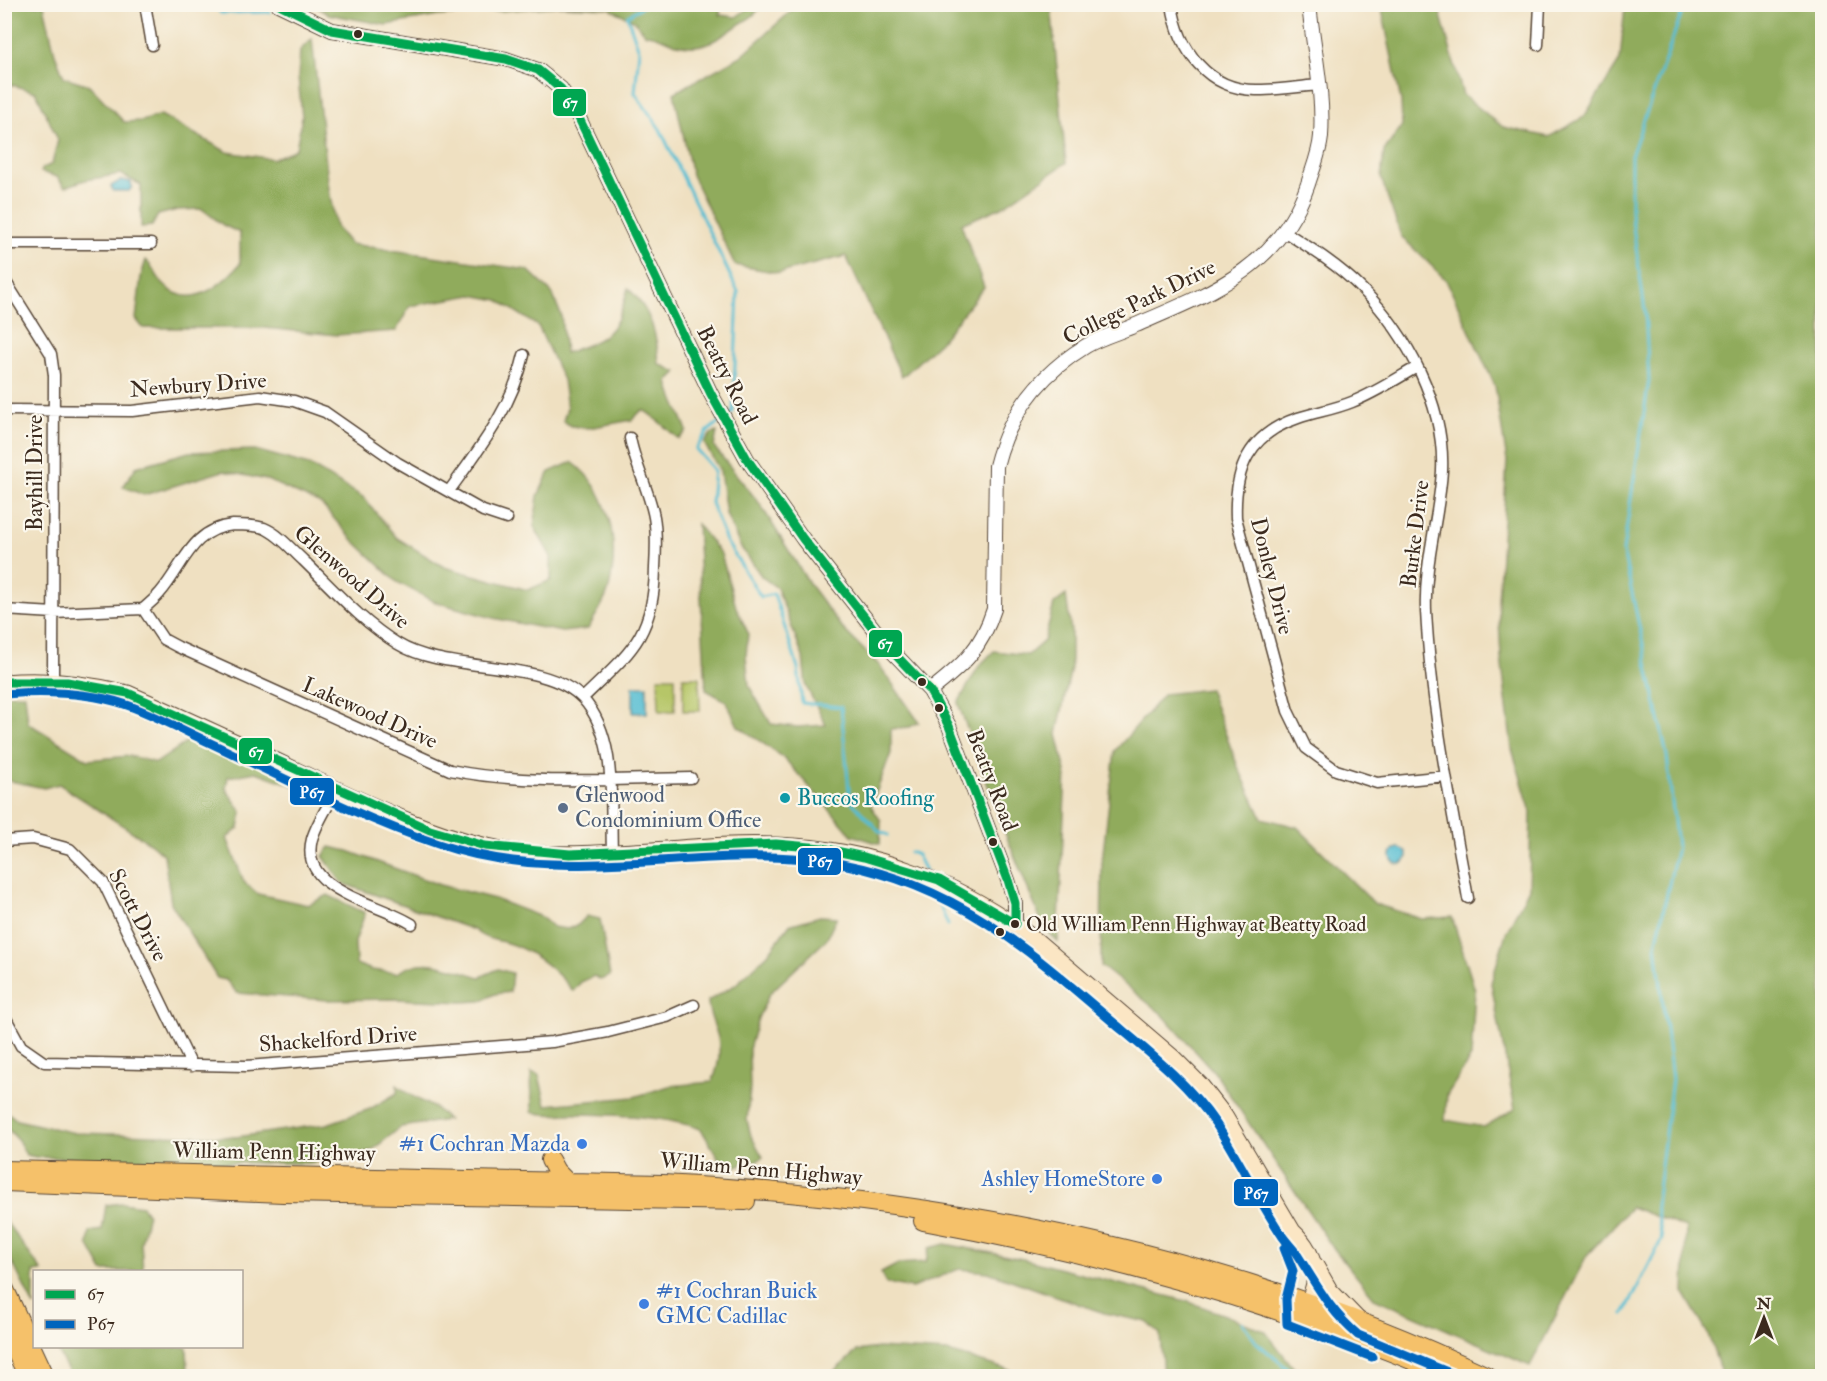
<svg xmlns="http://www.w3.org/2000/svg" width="1827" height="1381" viewBox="0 0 1827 1381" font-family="'IM FELL Double Pica',serif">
  <rect width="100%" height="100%" fill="#fbf7ec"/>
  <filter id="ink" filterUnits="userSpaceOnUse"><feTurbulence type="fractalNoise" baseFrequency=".0167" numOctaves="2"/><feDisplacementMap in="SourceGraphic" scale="12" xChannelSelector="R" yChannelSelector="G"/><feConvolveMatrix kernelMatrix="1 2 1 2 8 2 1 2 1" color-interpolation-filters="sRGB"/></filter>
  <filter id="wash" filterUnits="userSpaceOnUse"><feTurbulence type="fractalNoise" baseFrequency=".008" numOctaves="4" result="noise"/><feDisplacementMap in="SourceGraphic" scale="24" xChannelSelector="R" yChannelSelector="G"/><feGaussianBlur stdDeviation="1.35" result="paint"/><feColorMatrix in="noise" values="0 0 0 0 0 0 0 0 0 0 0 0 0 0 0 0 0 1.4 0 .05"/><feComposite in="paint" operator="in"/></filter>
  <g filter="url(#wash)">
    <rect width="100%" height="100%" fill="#efe0c1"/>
    <path fill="#b6c668" stroke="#787843" stroke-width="1.5" d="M658,677h17v34h-16z
      M683,677h16l1,34h-17z"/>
    <path fill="#90ab5c" stroke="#666a3d" stroke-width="1.5" d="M799,4l252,1 15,158 -64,44 -41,17 23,63 -44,55 -38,35 -56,-121 -67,17 -44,-8 -43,-90 -18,-82 67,-37z
      M4,5h40l11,49 9,23 25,8 35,37 18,-1 19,-6 66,37 46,7 23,-10 6,-32 -4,-40 2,-27 12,-11 17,151 7,37 14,17 178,26 24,23 9,22 4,38c44,-15 51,-19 63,-65 23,22 29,46 31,76l18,8 -9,9c3,18 13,32 19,50l-8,8c-10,-7 -28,-27 -37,-29l-10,10 -44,8 -17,-2 -8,-5 4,-13 -4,-28 -25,-54 -40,-26 -26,-5 -62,11 -14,25 -59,4 -73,-7h-121l-7,-9 5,-43 5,-16c7,7 11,17 17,24 27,28 58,2 77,-20v-31l-17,-8 -21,-16 -25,1 -19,5 -6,11 -11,1v-42l-20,-11 -36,6 -20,7 -8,-10 -16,-5 2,-4 9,-4 6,-24 -22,-48 -31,-9z
      M721,5l-1,10 16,2 17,-12 6,4c-5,9 -14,11 -22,17 -17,12 -33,24 -56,19 -14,-2 -21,-11 -36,-11l-10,-13 -26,-13 -49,-2 -122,10 -52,9 -58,-11 -15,-9z
      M1381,5h57l25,90 40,32 46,10 35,-20 36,-57 5,-55 197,1v1370h-100l-14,-42 -24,-41 2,-65 -55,-21 -44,48 -57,111 -156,-68 -43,-53 -116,-172 -53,-59 -61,-48 1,-105 13,-110 49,-57 45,-5 29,78 24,51 35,9 78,77 47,15 30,-2 23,73 -4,67 -24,38 -2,25 39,7 31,-18 -24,-126 15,-50 23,-45 2,-76 -19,-63 -11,-92 -3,-56 9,-140 -12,-75 -49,-106 -45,-44 -20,-58 3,-27 18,-25 -1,-25z
      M717,432l-3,15 46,57 50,81 32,43 38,38 39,56 -9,5 -19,2v24l-20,53 10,15 -1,23 -28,-9 -68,-77 -46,-32 -12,-25 -20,-11 -9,-166 24,30 15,53 12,26 -2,23 3,30 22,38 27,3 28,-2 -20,-39 -3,-29 -26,-69 -15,-11 -22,-31 -14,-32 -6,-43 -16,-28 7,-9z
      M255,450l54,15 54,32 34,41 47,29 84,23 23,-10v-23l-17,-31 4,-30 11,-24 23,-10c38,28 48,81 37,126 -3,13 -14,28 -21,41l-26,3 -69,-14 -58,-16 -38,-20 -44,-42 -32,-36 -54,-24 -44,-9 -79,24 -21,-8 13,-20 53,-15z
      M1066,595l5,36v37l-14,66 9,38 -8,170 -14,-14 -39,-95 -47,-130 21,-37 15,-15 34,4 16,-14 10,-37z
      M13,694h12l3,29 60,37 42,-4 26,7 34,-23 13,-2 62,24 31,16 13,10 -11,-1 -42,-15 -28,5 -2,12 16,23 -3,16 -12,10 17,44 14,12 50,11 20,-10 37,18 -10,29 1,22 16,6 25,3c29,-19 52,-5 83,4l18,-8 14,4 -2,19 -15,2 -14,7 -19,1 -66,-3 -69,1 -90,-7 -11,-13 -9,-2 -46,-75 -7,-48 -13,-11 -92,-60 -15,4 -39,-8v-85z
      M330,847l18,4 92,34 55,14 46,18 12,10 14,2 11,-4 9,-9 13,3 10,57 -10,4 -6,-4 -13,6 -8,9c-18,-22 -40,-41 -69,-49 -13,-3 -20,-3 -30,-12l-132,-47 -19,-27z
      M820,916l17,1 -11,23 -56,53 -12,25 -9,31 1,40 -3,31 4,16 12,21 -4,3 -34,9 -24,-40c-37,-13 -82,-14 -122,-15 -16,-1 -31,3 -47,-2l-1,-40 8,3 7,30 88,-8 35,-11 43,-4c5,-11 8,-26 7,-38 -1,-15 -11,-27 -11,-43l27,-16 33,-31 21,-29z
      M397,1085c15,15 39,19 51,35l-47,7 -30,24 -26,8 -38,4h-112l-159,-6 -10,-2 -8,-15 -13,-14v-16l12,10 58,13 161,4 91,-13 43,-15 27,-16z
      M122,1203l20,3 6,8 -7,28 2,29h-40l-15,-27 2,-12 12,-2 4,-25z
      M4,1219l38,52 -8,1v35l-29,-60z
      M945,1244l78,15 163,42 39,14 40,16 35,45h-137l-3,-42 -13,-12 -43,-9 -116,-41 -29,-3 -47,19 -26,-5 -5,-10 17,-9 28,-2 3,-14z
      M55,1347h132l1,29h-117z
      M878,1348l70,4 81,24h-200l28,-25z"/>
    <path fill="#55bdd2" stroke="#487478" stroke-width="1.5" d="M121,180l10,2 1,5 -3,4h-16l-2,-5z
      M633,686h14v27h-14z
      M1391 856a8 8 0 1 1 16 0a8 8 0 1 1-16 0Z"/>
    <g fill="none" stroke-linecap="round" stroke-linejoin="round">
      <path stroke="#55bdd2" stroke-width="3" d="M213,4l8,9 49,-1
        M646,4l-19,12 12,34 -4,43 25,36 78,163 -5,120 -4,3
        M721,421l-13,10 -12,18 18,21 -3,33 15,38 35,56 13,-3 24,74 4,35 39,4 9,93 29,31 9,4
        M910,852l7,3 8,16
        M931,885l17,40
        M1624,1314l38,-75 -6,-33 16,-127 -16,-134 21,-98 -10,-91 -44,-205 26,-171 -4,-69 -14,-99v-56l54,-152
        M1242,1322l14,20 40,34"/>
    </g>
  </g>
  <g filter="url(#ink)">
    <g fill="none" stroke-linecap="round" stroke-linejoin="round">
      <g stroke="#564536" stroke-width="13">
        <path id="minor" d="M145,4l7,41
          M1172,4c6,45 36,87 86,86 20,0 40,-3 60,-5
          M1538,45l2,-41
          M1285,232c27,17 54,34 77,57 46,46 83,116 80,182 -3,47 -18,92 -16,140 5,96 25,193 42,287
          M4,244h147
          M4,279l47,75 3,21 -1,306
          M1417,367c-21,12 -42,26 -65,35 -17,7 -36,10 -54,16 -49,16 -64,51 -62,100l52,193 18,37 30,22 41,13 69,-7
          M4,410l128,1 128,-15 34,5 31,11 73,51 85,48 24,8
          M449,491c31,-43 63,-83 75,-136
          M143,609l20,30 15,8 272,123c79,16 160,9 241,8
          M4,610l50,3 89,-4c6,-5 12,-10 17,-16 23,-26 31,-64 73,-68 10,0 22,0 31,3 15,6 28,22 39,32 30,29 59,62 95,84 48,30 148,14 185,55 35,38 27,105 29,153
          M583,698c46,-45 71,-61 72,-130 1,-17 2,-35 -1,-51 -5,-27 -19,-52 -24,-79
          M337,789c-8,16 -20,33 -25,50 -14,52 65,63 100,85
          M4,841l29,-2 37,10 33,33 89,184
          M4,1015l17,31 23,16 202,4 306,-24 56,-10 59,-15 27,-12"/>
      </g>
      <g stroke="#564536" stroke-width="16">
        <path id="tertiary" d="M278,4l54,26 174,29 32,11 23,19 15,23 135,282 36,65 56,80 85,108 42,44 19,35 59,154 7,23v21
          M930,691c32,-25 51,-41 64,-82l2,-143c13,-52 44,-92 90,-120 15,-9 34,-14 50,-21 75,-32 144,-58 172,-141 5,-16 12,-32 13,-48 3,-43 -8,-89 -12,-132"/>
      </g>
      <g stroke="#564536" stroke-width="17">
        <path id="secondary" d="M4,682c43,-4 83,1 124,11 64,28 126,57 189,87 54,25 108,51 166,65 55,14 113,8 169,5 41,-3 83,-7 125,-5 95,3 183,37 259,95l138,118 27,27 24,31 68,115c25,23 29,53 8,81
          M1315,1264l15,26 29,30"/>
      </g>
      <g stroke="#564536" stroke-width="20">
        <path id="trunk" d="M550,1160l6,11 11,11
          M4,1170l659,14c283,14 567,70 824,192
          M4,1182l279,11 463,8
          M923,1221c180,33 358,82 526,155"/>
      </g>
      <g stroke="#564536" stroke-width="22">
        <path id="motorway" d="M4,1290l40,86
          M4,1325l25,51"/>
      </g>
      <use href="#minor" stroke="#fff" stroke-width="10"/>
      <use href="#tertiary" stroke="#fff" stroke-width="14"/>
      <use href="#secondary" stroke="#fbe6c4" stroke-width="15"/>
      <use href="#trunk" stroke="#f5c16b" stroke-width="18"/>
      <use href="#motorway" stroke="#f5c16b" stroke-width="20"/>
      <g stroke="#fbf7ec" stroke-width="14">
        <path id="bus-1" d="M279,4l53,26 174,29 32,11 23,19 15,23 135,282 36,65 56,80 85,108 42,44 19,35 59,154 7,23v21
          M4,682h63l61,11 302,137 55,16 85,8 206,-10 46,4 42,9 75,23 76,44"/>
      </g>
      <g stroke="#fbf7ec" stroke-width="14">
        <path id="bus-2" d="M5,694c39,-3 81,-2 119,10 27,9 54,24 80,36 77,36 153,77 234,104 137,47 266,-5 404,20 115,22 187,86 272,159 37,31 75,61 102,101 23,36 42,75 65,110 4,7 10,12 15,19 21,32 32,56 62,82l99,41
          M1284,1248l9,23 -7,28 1,25 85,33"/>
      </g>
      <use href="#bus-1" stroke="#00a651" stroke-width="9"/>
      <use href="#bus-2" stroke="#0065bd" stroke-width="9"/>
    </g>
  </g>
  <g fill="#3b2a1e" stroke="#fbf7ec" stroke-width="2">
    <circle cx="358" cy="34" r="5"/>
    <circle cx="922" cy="682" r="5"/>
    <circle cx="939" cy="708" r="5"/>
    <circle cx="993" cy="842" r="5"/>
    <circle cx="1015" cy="924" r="5"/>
    <circle cx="1000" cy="932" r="5"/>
  </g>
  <circle fill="#0f9aa8" stroke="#fbf7ec" stroke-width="2" cx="785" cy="798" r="6"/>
  <circle fill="#5c6f8a" stroke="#fbf7ec" stroke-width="2" cx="563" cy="808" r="6"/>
  <g fill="#3f7fe0" stroke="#fbf7ec" stroke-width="2">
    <circle cx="582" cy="1144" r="6"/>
    <circle cx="1157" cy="1179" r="6"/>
    <circle cx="644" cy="1304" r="6"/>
  </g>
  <g text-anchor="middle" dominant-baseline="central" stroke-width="4.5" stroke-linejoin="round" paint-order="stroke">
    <g font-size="20" fill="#3b2a1e" stroke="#fbf7ec" text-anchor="start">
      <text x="1026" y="924">Old William Penn Highway at Beatty Road</text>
    </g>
    <g font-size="22" fill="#3b2a1e" stroke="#fbf7ec">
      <text transform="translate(1139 302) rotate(-26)">College Park Drive</text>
      <text transform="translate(727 375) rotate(63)">Beatty Road</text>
      <text transform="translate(198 385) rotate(-4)">Newbury Drive</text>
      <text transform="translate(35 473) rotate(-90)">Bayhill Drive</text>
      <text transform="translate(1415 534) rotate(-83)">Burke Drive</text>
      <text transform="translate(1272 576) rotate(76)">Donley Drive</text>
      <text transform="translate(352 577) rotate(41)">Glenwood Drive</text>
      <text transform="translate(370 713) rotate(24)">Lakewood Drive</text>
      <text transform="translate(992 780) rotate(69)">Beatty Road</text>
      <text transform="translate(138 915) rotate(62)">Scott Drive</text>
      <text transform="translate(338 1039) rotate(-4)">Shackelford Drive</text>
      <text transform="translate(274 1152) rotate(1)">William Penn Highway</text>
      <text transform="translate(761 1169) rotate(5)">William Penn Highway</text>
    </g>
    <g font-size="22" fill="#4e5e75" stroke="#fbf7ec" text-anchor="start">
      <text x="575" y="795">Glenwood<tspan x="575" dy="25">Condominium Office</tspan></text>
    </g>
    <g font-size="22" fill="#0d838f" stroke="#fbf7ec" text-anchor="start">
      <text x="797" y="798">Buccos Roofing</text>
    </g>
    <g font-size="22" fill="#366cbe" stroke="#fbf7ec" text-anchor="end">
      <text x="570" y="1144">#1 Cochran Mazda</text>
      <text x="1145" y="1179">Ashley HomeStore</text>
      <text x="656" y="1291" text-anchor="start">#1 Cochran Buick<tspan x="656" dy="25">GMC Cadillac</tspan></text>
    </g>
  </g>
  <g stroke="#fbf7ec" stroke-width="2">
    <rect x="552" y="88" width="35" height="29" rx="6" fill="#00a651"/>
    <rect x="868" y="629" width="35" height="29" rx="6" fill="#00a651"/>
    <rect x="238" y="737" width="35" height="28" rx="6" fill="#00a651"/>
    <rect x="289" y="777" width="46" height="29" rx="6" fill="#0065bd"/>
    <rect x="797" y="847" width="45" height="29" rx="6" fill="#0065bd"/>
    <rect x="1233" y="1178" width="46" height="29" rx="6" fill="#0065bd"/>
  </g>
  <g font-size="16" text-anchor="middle" font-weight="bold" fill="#fff">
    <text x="570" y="108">67</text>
    <text x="885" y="649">67</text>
    <text x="256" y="757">67</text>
    <text x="312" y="798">P67</text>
    <text x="820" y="867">P67</text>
    <text x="1256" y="1199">P67</text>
  </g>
  <rect width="1827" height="1381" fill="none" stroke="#fbf7ec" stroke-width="24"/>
  <rect x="33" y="1270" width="210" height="78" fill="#fbf7ec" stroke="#aea59a" stroke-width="1.5"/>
  <rect x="45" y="1290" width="30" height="9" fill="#00a651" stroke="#aea59a" stroke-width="1.5"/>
  <text x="87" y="1300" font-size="18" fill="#3b2a1e">67</text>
  <rect x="45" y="1320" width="30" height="9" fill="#0065bd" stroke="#aea59a" stroke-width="1.5"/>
  <text x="87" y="1330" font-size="18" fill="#3b2a1e">P67</text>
  <g transform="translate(1764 1318)" stroke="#fbf7ec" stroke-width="4.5" paint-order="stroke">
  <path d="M0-4.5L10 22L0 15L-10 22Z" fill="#3b2a1e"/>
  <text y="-9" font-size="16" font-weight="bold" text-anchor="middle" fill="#3b2a1e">N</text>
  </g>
</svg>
